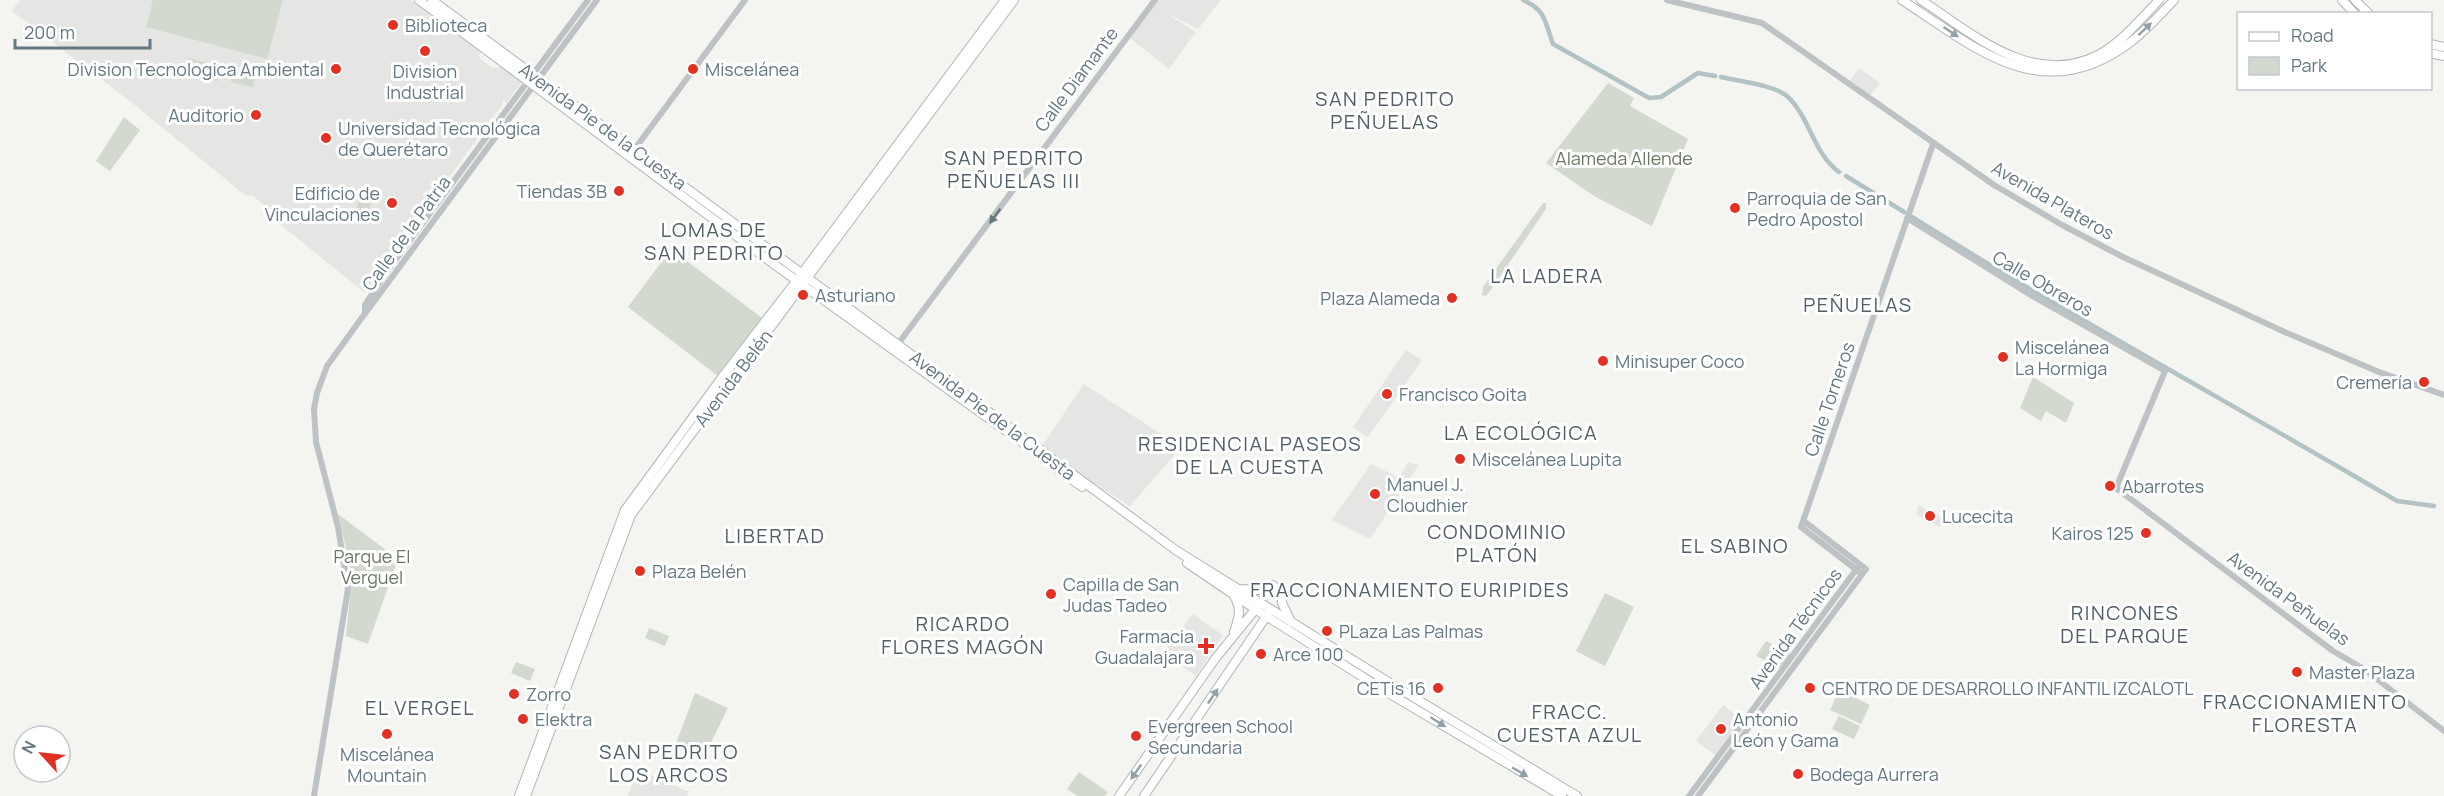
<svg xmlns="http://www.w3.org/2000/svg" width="2444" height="796" viewBox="0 0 2444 796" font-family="Manrope,sans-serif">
  <rect width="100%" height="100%" fill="#f4f4f0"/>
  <path fill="#e5e5e4" d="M20,0h391l67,50 2,9 13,9 9,-1 20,15 -16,22 -2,-6 -2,7 -137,188 -94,-76 -2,-8 -10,-8 -6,-5 -8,-1 -114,-93 -119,-91z
    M1158,0h63l-23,29 -34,-17 32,20 -27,37 -39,-31z
    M1859,68l21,15 -11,14 -20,-15z
    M1406,350l16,10 -54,77 -15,-10z
    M1084,384l97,63 -51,59 -90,-57z
    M1408,462l11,3 -49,74 -38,-19 39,-56 28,14z
    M1918,505l26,13 -4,9 -24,-13z
    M1193,614l30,21 -27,41 -33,-23z
    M1723,705l21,16 -26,36 -22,-16z
    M639,770l50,22 -2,4h-60z"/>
  <path fill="#d4d9cf" d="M153,0h130l-16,59 -121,-32z
    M189,58l33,9 -4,14 -33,-9z
    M234,70l22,5 -3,12 -22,-5z
    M1608,83l26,15 -4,8 58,33 -36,87 -58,-30 -48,-33z
    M124,117l16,13 -30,41 -14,-10z
    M362,192l11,4 -6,19 -12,-3z
    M1543,203h3v6l-56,82 -4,5 -4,-1 1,-8z
    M671,249l91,69 -44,58 -90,-69z
    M2033,377l41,26 -8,20 -20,-12 -5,10 -21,-13z
    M338,514l60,45 -30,85 -22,-8 6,-61z
    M1605,593l29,14 -29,59 -29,-15z
    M649,628l20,8 -4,10 -20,-8z
    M1766,641l26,14 -10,14 -26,-13z
    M516,662l19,7 -5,12 -19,-8z
    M1839,690l31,15 -9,19 -31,-14z
    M695,693l33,15 -25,51 -28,-13z
    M1839,716l21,10 -6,13 -22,-10z
    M1079,772l29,20 -3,4h-28l-10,-7z"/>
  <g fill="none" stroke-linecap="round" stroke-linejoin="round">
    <path stroke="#b3c3c5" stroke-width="4.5" d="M1523,0c23,10 22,22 30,44l96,54 12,-1 37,-24 17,3
      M1721,77c17,4 53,8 66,19 23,21 26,57 52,76
      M1846,176l58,36
      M1912,217c159,100 324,189 485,284l37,5"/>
    <g stroke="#afb6b9" stroke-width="10">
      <path id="secondary" d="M419,0l356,265 252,181
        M432,0l745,551 213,132 187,113
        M1902,0c76,50 142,109 230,41 15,-12 29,-27 42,-41
        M1921,0c52,34 111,88 177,55 23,-12 43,-36 61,-55
        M2342,0l13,14
        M2355,0l14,14
        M2430,44l14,3
        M2430,53l14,3
        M1058,470l24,17
        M1187,563l68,46 130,82 177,105
        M1239,589l20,1 14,-5
        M1281,593l1,10 9,19
        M1234,596c8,13 5,22 0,36
        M519,796l106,-286 95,-130 74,-96 211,-284
        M526,796l105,-281 383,-515
        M1119,796l96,-137 43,-53
        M1144,796l124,-182"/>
    </g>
    <path stroke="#bdc2c4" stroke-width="6" d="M1667,0l95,23 232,162 68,40 61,32 164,76 92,39 65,23
      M634,150l111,-150
      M1907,218l127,79 131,74 -49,117 217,163 31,18 80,62
      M365,313v-8l20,-31 203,-274
      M895,348l260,-348
      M1862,574l-61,-47 132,-383
      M314,796l34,-207 -10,-62 -22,-85 -2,-33 3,-16 10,-27 31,-43 239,-323
      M1689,796l169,-229
      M1698,796l168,-227 -62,-48"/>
    <use href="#secondary" stroke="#fff" stroke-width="8"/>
  </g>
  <defs><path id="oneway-solid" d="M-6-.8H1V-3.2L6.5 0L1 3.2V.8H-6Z" transform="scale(1.5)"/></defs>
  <g fill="#92a0a7">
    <use href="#oneway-solid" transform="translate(2145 29) rotate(-43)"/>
    <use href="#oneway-solid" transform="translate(1951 32) rotate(34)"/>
    <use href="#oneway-solid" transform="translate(1213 696) rotate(-56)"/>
    <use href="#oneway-solid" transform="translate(1438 722) rotate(32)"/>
    <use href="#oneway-solid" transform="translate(1136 772) rotate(125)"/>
    <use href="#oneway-solid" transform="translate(1520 772) rotate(30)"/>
  </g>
  <use fill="#637881" href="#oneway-solid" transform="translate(995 216) rotate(126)"/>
  <g fill="#e23122" stroke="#fff" stroke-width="2">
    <circle cx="393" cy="25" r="6"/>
    <circle cx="425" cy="51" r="6"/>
    <circle cx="336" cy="69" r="6"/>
    <circle cx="693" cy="69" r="6"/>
    <circle cx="256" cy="115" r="6"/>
    <circle cx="326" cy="138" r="6"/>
    <circle cx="619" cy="191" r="6"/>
    <circle cx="392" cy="203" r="6"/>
    <circle cx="1735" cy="208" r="6"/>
    <circle cx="803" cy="295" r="6"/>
    <circle cx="1452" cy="298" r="6"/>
    <circle cx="2003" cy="357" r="6"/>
    <circle cx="1603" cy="361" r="6"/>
    <circle cx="2424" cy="382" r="6"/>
    <circle cx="1387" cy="394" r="6"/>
    <circle cx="1460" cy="459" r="6"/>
    <circle cx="2110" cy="486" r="6"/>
    <circle cx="1375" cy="494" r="6"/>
    <circle cx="1930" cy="516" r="6"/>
    <circle cx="2146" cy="533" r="6"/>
    <circle cx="640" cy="571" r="6"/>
    <circle cx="1051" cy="594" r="6"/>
    <circle cx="1327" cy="631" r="6"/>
    <path d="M1203 637h6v6h6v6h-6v6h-6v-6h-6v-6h6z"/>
    <circle cx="1261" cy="654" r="6"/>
    <circle cx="2297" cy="672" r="6"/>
    <circle cx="1438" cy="688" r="6"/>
    <circle cx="1810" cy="688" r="6"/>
    <circle cx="514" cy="694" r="6"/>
    <circle cx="523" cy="719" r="6"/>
    <circle cx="1721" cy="729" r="6"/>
    <circle cx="387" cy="734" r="6"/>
    <circle cx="1136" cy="736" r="6"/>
    <circle cx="1798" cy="774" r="6"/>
  </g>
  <g text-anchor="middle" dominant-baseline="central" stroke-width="6" stroke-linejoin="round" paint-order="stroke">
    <g font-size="18" fill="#637881" stroke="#fff" text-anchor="start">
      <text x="405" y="25">Biblioteca</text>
      <text x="324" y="69" text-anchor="end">Division Tecnologica Ambiental</text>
      <text x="705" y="69">Miscelánea</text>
      <text x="425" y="71" text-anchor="middle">Division<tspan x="425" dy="21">Industrial</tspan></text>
      <text x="244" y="115" text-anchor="end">Auditorio</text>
      <text x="338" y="128">Universidad Tecnológica<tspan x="338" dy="21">de Querétaro</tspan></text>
      <text x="607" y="191" text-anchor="end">Tiendas 3B</text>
      <text x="380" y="193" text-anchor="end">Edificio de<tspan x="380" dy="21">Vinculaciones</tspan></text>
      <text x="1747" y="198">Parroquia de San<tspan x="1747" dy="21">Pedro Apostol</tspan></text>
      <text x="815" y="295">Asturiano</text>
      <text x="1440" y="298" text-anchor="end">Plaza Alameda</text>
      <text x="2015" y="347">Miscelánea<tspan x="2015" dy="21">La Hormiga</tspan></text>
      <text x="1615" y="361">Minisuper Coco</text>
      <text x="2412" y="382" text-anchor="end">Cremería</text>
      <text x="1399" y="394">Francisco Goita</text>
      <text x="1472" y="459">Miscelánea Lupita</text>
      <text x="1387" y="484">Manuel J.<tspan x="1387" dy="21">Cloudhier</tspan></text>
      <text x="2122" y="486">Abarrotes</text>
      <text x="1942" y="516">Lucecita</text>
      <text x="2134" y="533" text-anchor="end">Kairos 125</text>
      <text x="652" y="571">Plaza Belén</text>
      <text x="1063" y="584">Capilla de San<tspan x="1063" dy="21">Judas Tadeo</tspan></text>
      <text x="1339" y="631">PLaza Las Palmas</text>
      <text x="1194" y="636" text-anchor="end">Farmacia<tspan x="1194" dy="21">Guadalajara</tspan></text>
      <text x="1273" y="654">Arce 100</text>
      <text x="2309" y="672">Master Plaza</text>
      <text x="1426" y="688" text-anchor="end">CETis 16</text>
      <text x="1822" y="688">CENTRO DE DESARROLLO INFANTIL IZCALOTL</text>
      <text x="526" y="694">Zorro</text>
      <text x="535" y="719">Elektra</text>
      <text x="1733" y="719">Antonio<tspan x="1733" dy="21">León y Gama</tspan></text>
      <text x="1148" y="726">Evergreen School<tspan x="1148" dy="21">Secundaria</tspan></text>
      <text x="387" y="754" text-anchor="middle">Miscelánea<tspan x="387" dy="21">Mountain</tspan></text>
      <text x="1810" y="774">Bodega Aurrera</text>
    </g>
    <g font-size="18" fill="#637881" stroke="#fff">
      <text transform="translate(1076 79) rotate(-53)">Calle Diamante</text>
      <text transform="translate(603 126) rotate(36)">Avenida Pie de la Cuesta</text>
      <text transform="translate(2053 200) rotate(30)">Avenida Plateros</text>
      <text transform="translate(406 233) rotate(-54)">Calle de la Patria</text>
      <text transform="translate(2043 283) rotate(30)">Calle Obreros</text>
      <text transform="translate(733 378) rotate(-53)">Avenida Belén</text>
      <text transform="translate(1829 399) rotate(-71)">Calle Torneros</text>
      <text transform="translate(993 415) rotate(37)">Avenida Pie de la Cuesta</text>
      <text transform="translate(2289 598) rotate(36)">Avenida Peñuelas</text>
      <text transform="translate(1795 628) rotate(-54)">Avenida Técnicos</text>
    </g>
    <g font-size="18" fill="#6a7862" stroke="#fff">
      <text x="1624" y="158">Alameda Allende</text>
      <text x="372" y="556">Parque El<tspan x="372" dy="21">Verguel</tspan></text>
    </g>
    <g font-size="20" letter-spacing="1.5" fill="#516066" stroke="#fff">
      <text x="1385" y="98">SAN PEDRITO<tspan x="1385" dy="23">PEÑUELAS</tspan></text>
      <text x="1014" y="157">SAN PEDRITO<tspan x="1014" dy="23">PEÑUELAS III</tspan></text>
      <text x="714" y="229">LOMAS DE<tspan x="714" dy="23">SAN PEDRITO</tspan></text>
      <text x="1547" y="275">LA LADERA</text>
      <text x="1858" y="304">PEÑUELAS</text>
      <text x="1521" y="432">LA ECOLÓGICA</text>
      <text x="1250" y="443">RESIDENCIAL PASEOS<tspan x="1250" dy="23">DE LA CUESTA</tspan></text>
      <text x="1497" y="531">CONDOMINIO<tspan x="1497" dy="23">PLATÓN</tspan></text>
      <text x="775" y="535">LIBERTAD</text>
      <text x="1735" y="545">EL SABINO</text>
      <text x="1410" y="589">FRACCIONAMIENTO EURIPIDES</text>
      <text x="2125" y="612">RINCONES<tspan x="2125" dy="23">DEL PARQUE</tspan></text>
      <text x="963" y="623">RICARDO<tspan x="963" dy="23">FLORES MAGÓN</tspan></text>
      <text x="2305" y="701">FRACCIONAMIENTO<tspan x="2305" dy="23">FLORESTA</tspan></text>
      <text x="420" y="707">EL VERGEL</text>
      <text x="1570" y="711">FRACC.<tspan x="1570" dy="23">CUESTA AZUL</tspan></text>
      <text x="669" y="751">SAN PEDRITO<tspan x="669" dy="23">LOS ARCOS</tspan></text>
    </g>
  </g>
  <rect x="2237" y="12" width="195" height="78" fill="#ffffff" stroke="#c1c9cd" stroke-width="1.5"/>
  <rect x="2249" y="32" width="30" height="9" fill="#ffffff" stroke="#c1c9cd" stroke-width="1.5"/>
  <text x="2291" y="42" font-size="18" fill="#637881">Road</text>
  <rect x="2249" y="57" width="30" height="18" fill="#d4d9cf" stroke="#c1c9cd" stroke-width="1.5"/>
  <text x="2291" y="72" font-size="18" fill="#637881">Park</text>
  <g transform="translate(42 754) rotate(297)"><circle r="28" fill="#ffffff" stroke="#c1c9cd" stroke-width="1.5"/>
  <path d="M0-4.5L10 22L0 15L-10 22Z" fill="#e23122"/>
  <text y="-9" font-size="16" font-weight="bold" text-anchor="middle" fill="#637881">N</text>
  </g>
  <path d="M15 39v9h135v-9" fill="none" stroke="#637881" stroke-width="3"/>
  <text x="24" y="39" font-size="18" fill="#637881" stroke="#ffffff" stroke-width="4.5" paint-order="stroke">200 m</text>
</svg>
